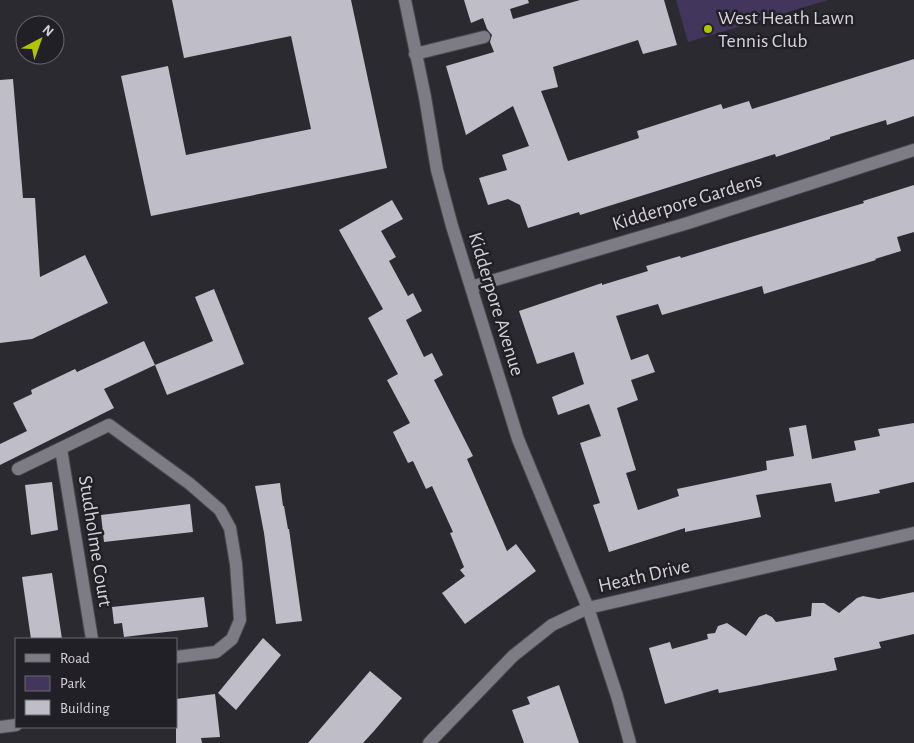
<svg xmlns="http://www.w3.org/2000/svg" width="914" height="743" viewBox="0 0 914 743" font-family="'Alegreya Sans',sans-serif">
  <rect width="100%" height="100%" fill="#2b2a31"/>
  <path fill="#42365d" d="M676,0h152l-140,42z"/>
  <path fill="#bfbdc7" d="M172,0h179l36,168 -236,48 -30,-140 47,-10 18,89 125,-26 -20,-93 -107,22z
    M464,0h64l1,3 -19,6 3,10 67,-19h84l13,45 -34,9 -5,-14 -85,27 5,20 -17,4 27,70 71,-23 -2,-7 84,-27 2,5 26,-8 3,8 162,-50v57l-27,9 -1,-5 -56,17v2l-54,18 -1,-3 -195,61 -1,-3 -51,16 -8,-23 -12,-6 -20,6 -9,-27 28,-8 -5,-15 27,-9 -16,-40 -47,29 -20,-69 48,-14 -4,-10 2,-7 -5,-6 -4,-11 -12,5z
    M13,79l10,119h12l5,79 45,-22 23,48 -76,36 -32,4v-263z
    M914,185v47l-17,5 4,14 -26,8 1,1 -112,34 -2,-8 -100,29 -4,-11 -42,12 15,44 17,-6 7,18 -24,8 7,20 -21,8 19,62 -10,3 12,37 41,-14 -2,-7 90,-19 -1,-9 28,-5 -5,-28 17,-3 6,34 44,-9 -2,-9 26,-5 -2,-7 36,-6v59l-35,8 1,3 -45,9 -4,-19 -75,12 5,22 -76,15v-4l-76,24 -16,-47 7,-2 -20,-60 21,-7 -12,-32 -31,11 -6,-18 32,-13 -10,-32 -37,12 -18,-53 83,-28v2l46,-14 -2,-5 34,-10 1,2 183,-55 -1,-2z
    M392,200l11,19 -22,12 15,26 -7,4 19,35 5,-3 9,18 -16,9 18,37 8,-4 11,22 -9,5 39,76 -6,3 40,92 9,-7 20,27 -71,53 -23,-31 23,-17 -5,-6 4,-3 -14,-34 3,-1 -21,-46 -6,3 -13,-28 -5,2 -15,-31 17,-9 -23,-43 11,-6 -30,-56 15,-9 -44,-79z
    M214,289l30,75 -77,31 -12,-30 58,-24 -18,-44z
    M144,341l11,24 -51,24 10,19 -114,57v-21l27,-13 -14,-28 19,-9 -1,-4 44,-21 2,3z
    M52,482l6,48 -27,5 -6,-50z
    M280,483l3,23h1l4,23h1l13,92 -26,3 -12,-91 -9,-47z
    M190,504l3,28 -89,10 -3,-27z
    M52,573l10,66h-31l-9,-62z
    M914,592v42l-35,8 2,6 -47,10 3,12 -118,23 -1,-4 -53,15 -16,-56 21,-6 2,7 36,-10 -1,-5 8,-1 3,-7 9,-3 19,13 13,-19 7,-3 6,3 4,5 35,-6 1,-13h12l15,10 18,-15 6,-2 16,3z
    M204,597l4,30 -84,10 -2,-14 -8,1 -2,-17z
    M263,638l18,17 -45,55 -18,-17z
    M370,671l32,27 -28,33 -11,12h-55z
    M559,685l20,58h-55l-12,-33 18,-6 -3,-7z
    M215,694l5,43 -19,1 1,5h-26v-44z"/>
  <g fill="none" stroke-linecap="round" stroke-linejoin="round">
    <g stroke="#4a484e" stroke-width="14">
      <path id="minor" d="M405,0l20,97 12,73 15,56 66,213 70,169 29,88 13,47
        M415,54l69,-17
        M471,287l217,-64 226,-73
        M61,449l31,190
        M18,469l91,-44 81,59 30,26 10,18 6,36 4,56 -8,19 -16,13 -40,5
        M0,727l16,-2
        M429,743l84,-87 39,-31 36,-17 326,-75"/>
    </g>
    <use href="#minor" stroke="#7d7b84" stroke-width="12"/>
  </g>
  <circle fill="#afc504" stroke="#222027" stroke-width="2" cx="708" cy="29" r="5"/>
  <g text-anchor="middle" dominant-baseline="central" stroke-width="5" stroke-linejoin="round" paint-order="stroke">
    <g font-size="20" fill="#d5d3d8" stroke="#222027" text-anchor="start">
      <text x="718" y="18">West Heath Lawn<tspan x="718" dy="23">Tennis Club</tspan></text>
    </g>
    <g font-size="20" fill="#d5d3d8" stroke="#222027">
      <text transform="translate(687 202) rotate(-17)">Kidderpore Gardens</text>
      <text transform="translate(496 304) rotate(73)">Kidderpore Avenue</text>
      <text transform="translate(95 541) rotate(81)">Studholme Court</text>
      <text transform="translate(644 576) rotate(-13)">Heath Drive</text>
    </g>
  </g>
  <rect x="15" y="638" width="162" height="90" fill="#222027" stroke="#6a686e"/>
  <rect x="25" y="654" width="25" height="8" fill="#7d7b84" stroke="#6a686e"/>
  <text x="60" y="663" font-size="15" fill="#d5d3d8">Road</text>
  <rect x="25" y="676" width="25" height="15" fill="#42365d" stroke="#6a686e"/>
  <text x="60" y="688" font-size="15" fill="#d5d3d8">Park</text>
  <rect x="25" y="700" width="25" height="15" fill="#bfbdc7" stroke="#6a686e"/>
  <text x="60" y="713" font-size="15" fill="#d5d3d8">Building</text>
  <g transform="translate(40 40) rotate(41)"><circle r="24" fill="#222027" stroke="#6a686e"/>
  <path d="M0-4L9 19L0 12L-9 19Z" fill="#afc504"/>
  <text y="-8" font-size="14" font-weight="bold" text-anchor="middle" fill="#d5d3d8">N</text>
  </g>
</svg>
